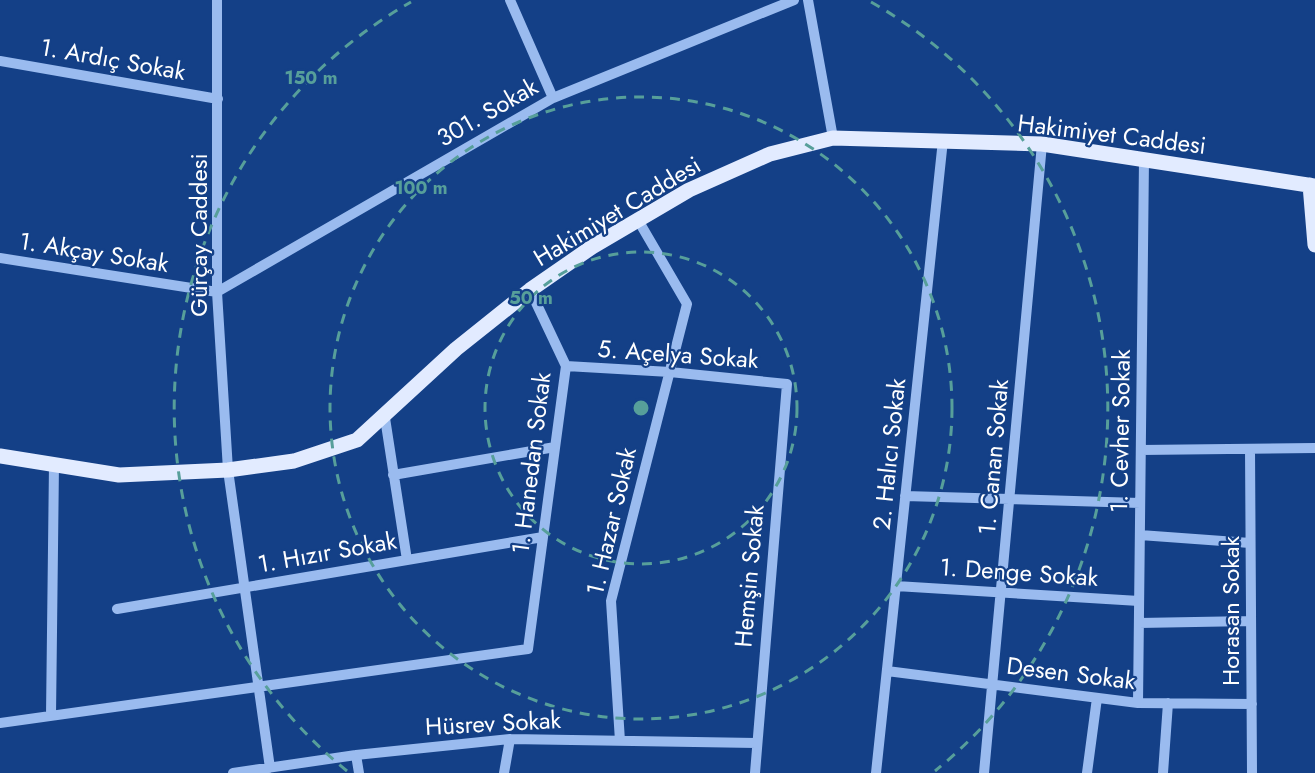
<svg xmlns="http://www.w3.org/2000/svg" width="1315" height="773" viewBox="0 0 1315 773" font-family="Jost,sans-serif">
  <rect width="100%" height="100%" fill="#144087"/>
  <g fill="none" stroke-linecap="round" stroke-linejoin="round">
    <path stroke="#9abbef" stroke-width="10" d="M217,0v292l11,178 42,298
      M510,0l43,98
      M808,0l25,138
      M0,61l218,38
      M0,258l217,34 336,-194 241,-98
      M566,366l104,6 117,12 -32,389
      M385,418l22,142
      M1250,449l2,324
      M1141,450l174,-2
      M393,475l162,-28
      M905,496l235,7
      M1140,535l110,8
      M896,586l243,15
      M117,609l426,-72
      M1139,623l112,-2
      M887,671l251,32 114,1
      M1138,703l6,-544
      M51,716l3,-252
      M0,723l528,-74 38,-283 -36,-76
      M620,741l-9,-140 76,-297 -49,-84
      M356,755l3,18
      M233,773l123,-18 154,-16 246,4
      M504,773l6,-34
      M876,773l67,-633
      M984,773l58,-629
      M1087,773l10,-75
      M1163,773l5,-70"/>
    <path stroke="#e2ebff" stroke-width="15" d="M1310,185l5,60
      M0,456l119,19 109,-5 66,-9 63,-21 99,-91 74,-59 62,-43 97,-57 81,-36 63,-16 209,6 273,42"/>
  </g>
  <g fill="none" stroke="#579f9a" stroke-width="3" stroke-dasharray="10 8">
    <circle cx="641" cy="408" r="156"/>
    <circle cx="641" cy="408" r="311"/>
    <path d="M347 771A467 467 0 0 1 411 2M871 2A467 467 0 0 1 935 771"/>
  </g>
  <g text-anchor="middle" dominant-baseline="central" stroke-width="4.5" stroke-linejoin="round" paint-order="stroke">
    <g font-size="24" fill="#fff" stroke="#144087">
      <text transform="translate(113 59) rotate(10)">1. Ardıç Sokak</text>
      <text transform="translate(487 112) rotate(-30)">301. Sokak</text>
      <text transform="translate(1112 134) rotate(7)">Hakimiyet Caddesi</text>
      <text transform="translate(617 211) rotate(-31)">Hakimiyet Caddesi</text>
      <text transform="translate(198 235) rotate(-90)">Gürçay Caddesi</text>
      <text transform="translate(94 252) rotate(9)">1. Akçay Sokak</text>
      <text transform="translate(678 354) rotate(4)">5. Açelya Sokak</text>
      <text transform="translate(1120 431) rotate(-89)">1. Cevher Sokak</text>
      <text transform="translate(889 454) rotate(-84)">2. Halıcı Sokak</text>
      <text transform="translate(993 457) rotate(-85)">1. Canan Sokak</text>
      <text transform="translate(531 463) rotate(-83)">1. Hanedan Sokak</text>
      <text transform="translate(611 521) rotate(-77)">1. Hazar Sokak</text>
      <text transform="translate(327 552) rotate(-10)">1. Hızır Sokak</text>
      <text transform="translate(1019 572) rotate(4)">1. Denge Sokak</text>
      <text transform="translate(749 576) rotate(-85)">Hemşin Sokak</text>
      <text transform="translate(1230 611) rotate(-90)">Horasan Sokak</text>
      <text transform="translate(1071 673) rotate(7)">Desen Sokak</text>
      <text transform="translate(493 723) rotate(-3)">Hüsrev Sokak</text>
    </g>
  </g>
  <circle cx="641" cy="408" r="9" fill="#579f9a" stroke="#144087" stroke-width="3"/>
  <g font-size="18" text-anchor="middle" font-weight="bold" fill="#579f9a" stroke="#144087" stroke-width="4.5" stroke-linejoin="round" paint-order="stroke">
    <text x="311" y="84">150 m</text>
    <text x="421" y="194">100 m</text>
    <text x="531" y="304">50 m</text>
  </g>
</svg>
